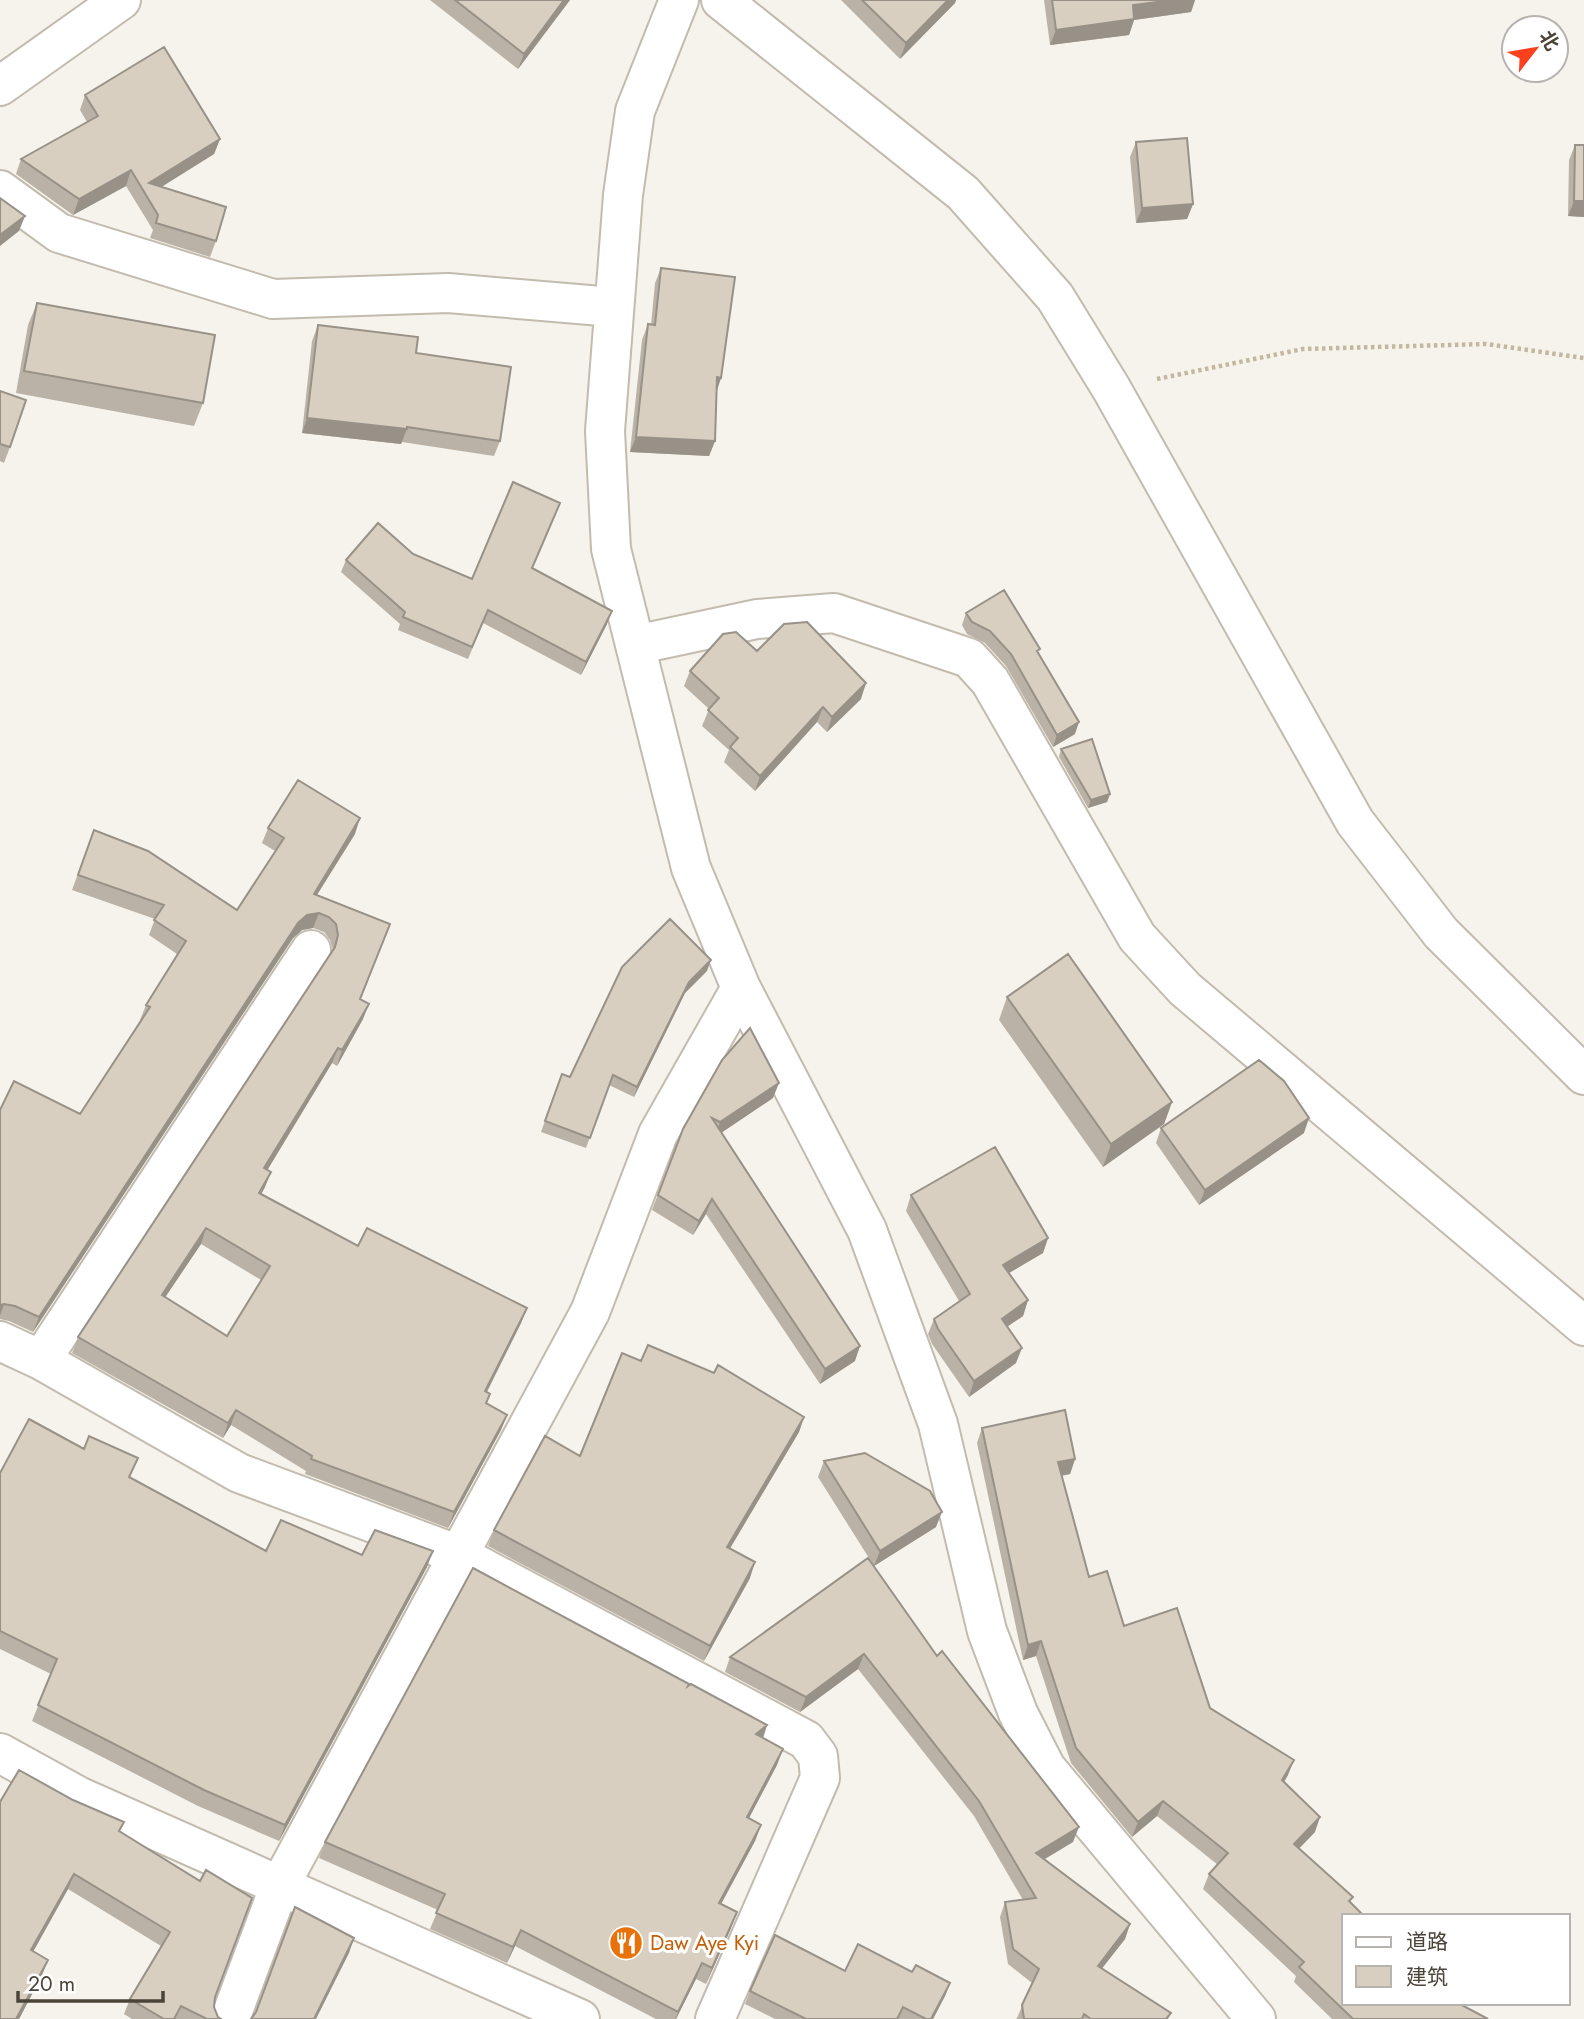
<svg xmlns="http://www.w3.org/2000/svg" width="1584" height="2019" viewBox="0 0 1584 2019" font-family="Jost,'Noto Sans SC',sans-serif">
  <rect width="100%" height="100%" fill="#f6f3ec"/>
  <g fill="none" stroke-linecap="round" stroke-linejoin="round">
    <g stroke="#c2bbae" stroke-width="42">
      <path id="minor" d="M679,0l-44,111 -12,84 -18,236 6,118 80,319 50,120 126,242 71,194 49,207 31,82 28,55 210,251
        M721,0l242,193 92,104 56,91 244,434 86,111 143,142
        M0,86l121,-86
        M0,190l59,43 214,66 175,-6 165,14
        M635,645l122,-26 77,-6 135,45 21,23 147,256 48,52 399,337
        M0,1341l41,19 198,113 220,82 347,185 12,16 2,22 -105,241
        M41,1360l270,-410
        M0,1753l78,43 502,223
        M230,2019l50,-134 310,-573 68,-178 83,-146"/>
    </g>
    <path stroke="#c4b79f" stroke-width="4.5" stroke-dasharray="3.5 3.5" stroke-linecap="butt" d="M1157,379l146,-30 183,-5 98,14"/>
    <use href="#minor" stroke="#fff" stroke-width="38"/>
  </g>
  <path fill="#bab2a6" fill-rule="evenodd" d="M430,0h140l-52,69z
    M841,0h115l-1,3 -55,56z
    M1044,0h151l-4,12 -57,8 -5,15 -79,10z
    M85,95l135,44 -6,15 -53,33 55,54 -6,16 -60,-19 3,-8 -27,-44 -53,29 -57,-41 5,-15 66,-37 -7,-12z
    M1136,142l57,62 -6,15 -51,4 -6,-66z
    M1575,145h9v72l-16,-1 1,-56z
    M661,268l60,110 -4,12 -2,51 -6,15 -79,-4 12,-112 6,-16 3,1 4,-42z
    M37,303l166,100 -9,23 -178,-33 12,-68z
    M318,325l98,28 84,88 -6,15 -92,-14 -1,2 -99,-11 10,-92z
    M0,391l10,56 -6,16 -4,-2z
    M555,516l-23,53 75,55 -26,51 -98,-52 -15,36 -70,-29 2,-6 -59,-52 5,-12 67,-6 59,25z
    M966,613l73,41 36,80 -22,13 -47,-81 -21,-23 -18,-9 -5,-9z
    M757,651l104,48 -34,33 -10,-10 -62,69 -31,-29 5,-12 -27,-24 7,-17 -25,-23 6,-15z
    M1061,749l49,45 -3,8 -19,6 -29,-51z
    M268,828l87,6 -38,61 73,29 -29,75 2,20 -26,47 -5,-3 -65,107 -2,17 -4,8 97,51 169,62 -6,15 -34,69 3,2 -3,9 20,12 -6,15 -53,98 -143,-54 1,-3 -75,-46 -8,13 -151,-85 6,-16 255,-387 -3,-10 -6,-8 -11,-4 -11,2 -9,8 -260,394 -24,-11 -9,-2v-209l80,4 61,-94h-1l6,-15 31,-51 -28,-19 6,-16 -83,-29 22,-60 143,80 38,-59 -13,-8zM201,1244l60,36 -34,56 -62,-39z
    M707,971l-22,22 -51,104 -25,-12 -23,63 -45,-16 21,-58 8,3z
    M1007,997l165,105 -8,22 -61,43 -104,-147z
    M773,1098l-52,35 134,228 -35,23 -114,-170 -13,21 -41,-25 31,-81z
    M1161,1128l143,5 -105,72 -43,-62z
    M911,1195l137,43 -5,15 -34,20 19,27 -5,16 -16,11 9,36 -47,34 -37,-53 -4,-10 6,-15 25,-18 -53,-90z
    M804,1417l-5,15 -69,116 20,30 -46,83 -216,-115 6,-16 86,-74z
    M982,1428l93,31 -5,15 -8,2 27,101 35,49 86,82 78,67 -4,7 31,50 -16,16 51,55 -6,100 144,16h-156l-38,-37 2,-6 -93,-87 6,-15 9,-9 -61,-49 -25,21 -61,-74 -35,-107 -13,4 -46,-217z
    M824,1461l112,66 -62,39 -56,-89z
    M0,1473l130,5 136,73 96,4 65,12 -148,274 -81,-35 -166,-85 19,-47 -51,-25z
    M868,1558l69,98 136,186 -29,17 86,65 -5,15 -23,29 69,45 -3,6h-152l1,-1 15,-35 -24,-19 -8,-47 5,-15 18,-2 -49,-84 -116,-147 -58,43 -75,-40 5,-15z
    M689,1686l78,39 -4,13 14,27 -28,53 12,7 -6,16 -34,63 10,24 -25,56 -10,-5 -20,40h-20l-141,-73 -8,17 -77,-34 8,-19 -119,-52 6,-16z
    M0,1802l120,29 95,166 -1,10 4,10 3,2h-89l-8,-5 6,-15 31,-53 -93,-57 -35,63 15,8 -6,15 -23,44h-19z
    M845,1971l67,1 38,11 -5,13 -12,23h-158l-30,-15 5,-13z"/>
  <path fill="#979187" d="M564,0h6l-52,69 6,-15z
    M948,0h8l-1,3 -55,56 6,-16z
    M1173,0h22l-4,12 -57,8 -5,15 -79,10 6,-15 77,-25z
    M220,139l-6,15 -67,42 2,-13z
    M131,170l-5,16 -53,29 6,-16z
    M1574,201h10v16l-16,-1z
    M1193,204l-6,15 -51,4 6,-15z
    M25,216l-6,15 -19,15v-11z
    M717,377l4,1 -5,15z
    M307,418l100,11 -6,15 -99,-11z
    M636,437l79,4 -6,15 -79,-4z
    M612,611l-5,13 -26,51 5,-13z
    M866,683l-5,16 -34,33 5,-15z
    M823,707l-6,15 -62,69 5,-15z
    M1079,722l-4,12 -22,13 4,-12z
    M1110,794l-3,8 -19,6 3,-8z
    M360,818l-5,16 -47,75 6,-15z
    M319,913l-6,15 -11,2 -9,8 -260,394 6,-15 259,-394 9,-8z
    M711,960l-4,11 -22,22 -51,104 3,-10 52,-105z
    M369,1004l-6,15 -26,47 5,-16z
    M338,1048l-6,15 -73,121 5,-16z
    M779,1083l-6,15 -58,39 5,-15z
    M1172,1102l-8,22 -61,43 8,-23z
    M1309,1118l-5,15 -105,72 6,-15z
    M271,1172l-6,15 -12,21 6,-15z
    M712,1199l-6,15 -13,21 6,-14z
    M206,1228l-5,16 -45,67 6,-16z
    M1048,1238l-5,15 -46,27 6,-15z
    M1028,1300l-5,16 -27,18 6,-15z
    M4,1304l-4,12v-11z
    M527,1308l-6,15 -42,84 6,-16z
    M860,1346l-5,15 -35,23 5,-15z
    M1022,1348l-6,15 -47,34 5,-16z
    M236,1410l-5,15 -8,13 5,-15z
    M507,1415l-6,15 -53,98 6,-16z
    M804,1417l-5,15 -77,130 5,-15z
    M1075,1459l-5,15 -17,3 5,-15z
    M942,1512l-6,15 -62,39 6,-15z
    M433,1551l-6,16 -148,274 6,-16z
    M755,1562l-5,16 -46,83 6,-15z
    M1041,1641l-5,15 -13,4 5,-15z
    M864,1654l-6,15 -58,43 6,-15z
    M767,1725l-5,16 -6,-7z
    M783,1749l-6,16 -36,68 6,-16z
    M1294,1760l-6,15 -12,20 6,-15z
    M1163,1801l-6,15 -25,21 6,-15z
    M1320,1817l-5,15 -26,27 5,-15z
    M761,1825l-6,16 -42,78 6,-16z
    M1079,1827l-6,15 -43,26 6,-15z
    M74,1874l-6,15 -43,77 6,-16z
    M737,1912l-6,16 -25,56 6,-16z
    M1130,1924l-5,15 -32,41 5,-14z
    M521,1930l-6,16 -8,17 6,-16z
    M354,1938l-5,15 -33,66h-2z
    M48,1960l-6,15 -23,44h-3z
    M702,1963l-6,16 -20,40h-1z
    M950,1983l-5,13 -12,23h-2z"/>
  <path fill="#d8cfc1" stroke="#979187" stroke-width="2" fill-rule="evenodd" d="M455,0h109l-40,54z
    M862,0h86l-42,43z
    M1052,0h121l-40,5 1,14 -78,11z
    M164,47l56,92 -71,44 77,24 -10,34 -60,-18 2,-8 -27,-45 -52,29 -58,-40 77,-43 -13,-21z
    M1187,138l6,66 -51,4 -6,-66z
    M1575,145h9v56h-10z
    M0,198l25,18 -25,19z
    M661,268l74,9 -14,101 -4,-1 -2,64 -79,-4 12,-113 7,1z
    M37,303l178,32 -12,68 -179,-32z
    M318,325l100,12 -2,16 95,14 -11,74 -93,-14v2l-100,-11z
    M0,391l26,9 -16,47 -10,-3z
    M513,482l47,21 -28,65 80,43 -26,51 -98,-52 -16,37 -69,-30 2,-5 -59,-52 32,-37 35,31 59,25z
    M1004,590l36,59 -3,2 42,71 -22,13 -46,-81 -21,-23 -18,-9 -6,-9z
    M807,622l59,61 -34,34 -9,-10 -63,69 -30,-29 8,-9 -30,-28 11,-12 -29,-27 33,-37 13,-2 21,19 27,-27z
    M1092,739l18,55 -19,6 -30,-51z
    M298,780l62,38 -46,76 76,30 -30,75 9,5 -27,46 -4,-2 -74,120 7,4 -12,21 99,53 9,-18 160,80 -42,83 5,3 -4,9 21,12 -53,97 -143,-53 1,-3 -76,-46 -8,13 -150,-86 257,-390 3,-12 -2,-11 -7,-7 -10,-4 -12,2 -9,8 -259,394 -24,-11 -11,-2 -4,1v-195l14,-29 66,33 70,-107 -4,-2 40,-64 -32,-21 10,-15 -86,-30 16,-45 54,21 89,59 47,-72 -16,-10zM206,1228l64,38 -43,70 -65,-41z
    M670,919l41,41 -22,22 -52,105 -24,-12 -23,63 -45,-17 17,-47 8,3 52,-110z
    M1068,954l104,148 -61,42 -104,-147z
    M750,1028l29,55 -59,39 -8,-4 148,228 -35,23 -113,-170 -13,22 -41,-26 25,-66 39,-69z
    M1259,1060l25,21 25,37 -104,72 -44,-62z
    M995,1147l53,91 -45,27 25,35 -26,19 20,29 -48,33 -36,-52 -4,-10 36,-25 -59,-99z
    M648,1345l66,28 4,-8 86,52 -77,130 28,15 -45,84 -216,-116 51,-94 35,20 42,-103 19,8z
    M1065,1410l10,49 -17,3 31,115 18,-6 17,55 53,-18 33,100 84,52 -12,20 38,37 -26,27 59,53 -4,4 15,15h-20v87h114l30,16h-135l-54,-52 5,-5 -95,-88 19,-21 -65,-52 -25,21 -62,-74 -35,-107 -13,4 -46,-217z
    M29,1419l55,30 5,-13 49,22 -9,19 137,74 15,-31 81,35 13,-25 58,21 -148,274 -81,-35 -166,-85 19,-46 -57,-28v-158z
    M865,1453l65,38 12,21 -62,39 -56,-90z
    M868,1558l69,98 5,-5 137,176 -43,26 94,71 -32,42 73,47 -5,6h-75l-7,-5 -2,5h-58l-2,-14 17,-36 -26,-20 -8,-47 31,-4 -57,-97 -115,-147 -58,43 -76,-40z
    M473,1568l216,116 -1,2 3,-2 76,41 -11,9 27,15 -36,68 14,8 -42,78 18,9 -25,56 -10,-5 -24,49 -157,-82 -8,17 -77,-34 9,-19 -120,-52z
    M19,1770l54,30 51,22 -5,9 81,50 6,-11 46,28 -37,99 -1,10 4,10 3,2h-14l-26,-13 -7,13h-10l-34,-20 40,-67 -96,-58 -43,76 17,10 -32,59h-16v-217z
    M295,1907l59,31 -40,81h-63l5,-7z
    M775,1935l70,36 13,-27 54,28 4,-7 34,18 -19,36h-5l-23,-12 -6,12h-91l-56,-28z"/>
  <defs>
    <g id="restaurant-disc" transform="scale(1.75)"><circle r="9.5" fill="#e8710a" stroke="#fff"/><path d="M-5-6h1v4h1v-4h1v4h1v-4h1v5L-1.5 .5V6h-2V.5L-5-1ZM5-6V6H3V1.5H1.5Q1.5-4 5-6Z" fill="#fff"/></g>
  </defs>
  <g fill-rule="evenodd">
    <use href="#restaurant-disc" x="626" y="1943"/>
  </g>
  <g text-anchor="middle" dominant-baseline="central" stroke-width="6" stroke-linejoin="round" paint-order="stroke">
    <g font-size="21" fill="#c56008" stroke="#fff" text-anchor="start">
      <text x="650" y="1943">Daw Aye Kyi</text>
    </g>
  </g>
  <rect x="1342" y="1914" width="228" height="91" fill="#ffffff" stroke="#b7b4b0" stroke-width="2"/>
  <rect x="1356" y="1937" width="35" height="10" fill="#ffffff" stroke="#b7b4b0" stroke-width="2"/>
  <text x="1406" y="1949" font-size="21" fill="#4b4439">道路</text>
  <rect x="1356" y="1966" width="35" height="21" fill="#d8cfc1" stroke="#b7b4b0" stroke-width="2"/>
  <text x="1406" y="1984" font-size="21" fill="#4b4439">建筑</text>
  <g transform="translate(1535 49) rotate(59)"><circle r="33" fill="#ffffff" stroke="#b7b4b0" stroke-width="2"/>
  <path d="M0-5L12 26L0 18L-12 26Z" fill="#fc3f1d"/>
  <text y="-10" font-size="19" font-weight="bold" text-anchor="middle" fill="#4b4439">北</text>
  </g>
  <path d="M18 1991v10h145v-10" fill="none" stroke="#4b4439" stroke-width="3.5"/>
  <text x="28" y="1991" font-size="21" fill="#4b4439" stroke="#ffffff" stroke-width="5" paint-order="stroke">20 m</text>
</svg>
